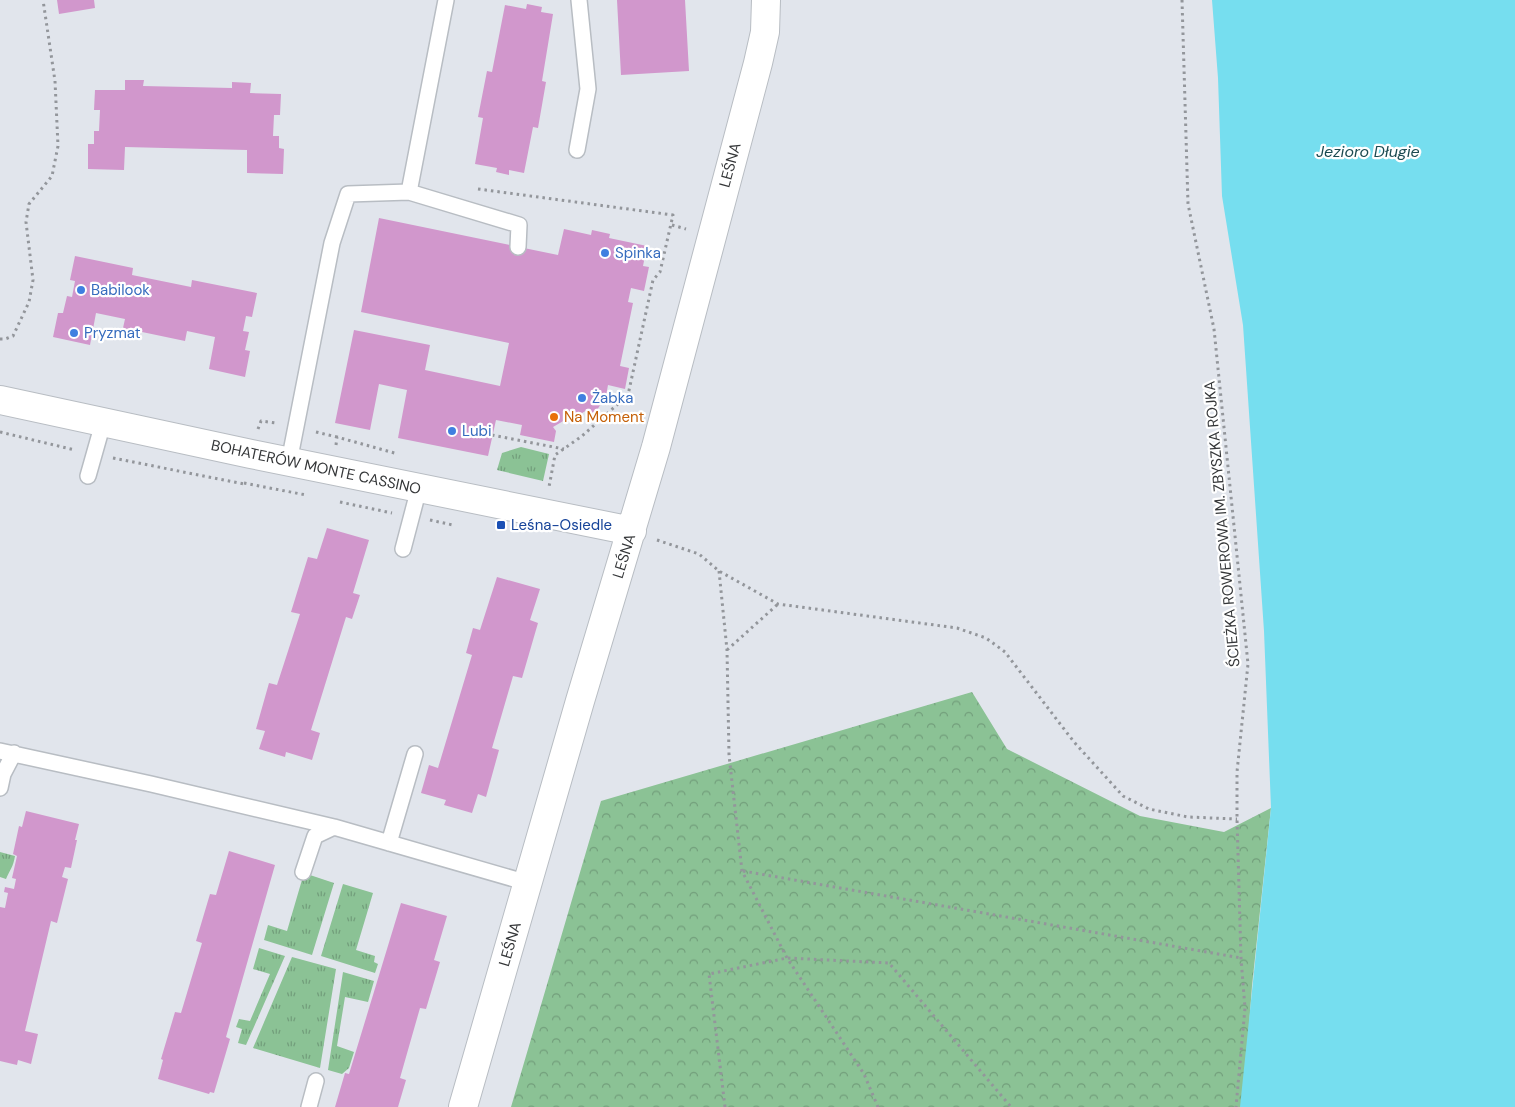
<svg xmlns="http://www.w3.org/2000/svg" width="1515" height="1107" viewBox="0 0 1515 1107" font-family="'DM Sans',sans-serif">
  <defs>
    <pattern id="grass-tufts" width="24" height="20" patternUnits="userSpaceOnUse" patternTransform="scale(1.25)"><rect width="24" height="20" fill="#8bc295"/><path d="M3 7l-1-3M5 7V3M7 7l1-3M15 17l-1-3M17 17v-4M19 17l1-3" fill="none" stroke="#729e7b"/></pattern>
    <pattern id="forest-crowns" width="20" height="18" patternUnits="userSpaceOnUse" patternTransform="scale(1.25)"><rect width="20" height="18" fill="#8bc295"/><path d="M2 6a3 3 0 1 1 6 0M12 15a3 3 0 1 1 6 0" fill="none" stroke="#729e7b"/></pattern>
  </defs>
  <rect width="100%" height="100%" fill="#e1e5ec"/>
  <path fill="url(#grass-tufts)" d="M521,447l28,7 -6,27 -46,-11 5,-17z
    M0,852l15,4c-2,12 -5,13 -9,23l-6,-2z
    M304,873l30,10 -22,72 -48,-15 4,-15 19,6z
    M343,884l30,9 -17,57 19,6 -1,6 4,2 -3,9 -54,-17z
    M259,948l26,8 -39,89 -8,-2 4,-14 -6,-2 3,-8 11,2 20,-47 -17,-5z
    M292,957l44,12 -16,99 -67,-20z
    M343,972l31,9 -6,21 -23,-5 -8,49 17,6 -5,16 -7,6 -14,-4z"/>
  <path fill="url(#forest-crowns)" d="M972,692l35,57 133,67 84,16 47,-24 -19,178 -9,121h-732l90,-306z"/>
  <path fill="#76deef" d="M1212,0h303v1107h-275l31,-299 -7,-177 -21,-306 -21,-129 -4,-118z"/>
  <path fill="#d197cc" d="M57,0h37l1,8 -36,6z
    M617,0h68l4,71 -68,4z
    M527,4l15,3 -1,5 12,2 -11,67 4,1 -8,46 -5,-1 -9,46 -15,-3v5l-13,-3 1,-4 -22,-4 8,-46 -5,-1 9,-46 5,1 13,-67 21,4z
    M125,80h19l-1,6 89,2v-6l19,1 -1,10 31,1 -1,21h-6l-1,21h6v12l5,1 -1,25 -36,-1v-23l-122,-3 -1,23 -36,-1v-25h6v-13h5l1,-21h-6l1,-20h30z
    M379,218l179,37 6,-26 27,6 1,-5 18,4 -1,4 38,8 -4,20 6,1 -5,24 -13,-3 -3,14 5,1 -13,63 9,2 -4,21 -17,-4 -2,11 -9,14 -7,4 -3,-4 -21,13 -1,-3 -12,7 3,4 -2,11 -34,-7 2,-10 -26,-5 -8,36 -90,-18 9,-48 -28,-6 -9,46 -35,-7 19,-93 76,15 -5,25 75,16 9,-43 -148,-31z
    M75,256l58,12 -1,7 59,12 1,-7 65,13 -5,24 -6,-1 -3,15 6,1 -4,18 5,1 -5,26 -36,-8 6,-32 -28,-6 -2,10 -62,-13 2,-9 -29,-6 -6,32 -37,-8 5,-24h5l4,-17 5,1 3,-16 -5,-1z
    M327,528l42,12 -16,53 7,2 -8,24 -6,-2 -35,113 9,3 -8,27 -26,-8 -1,5 -26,-8 6,-18 -9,-2 13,-46 8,2 23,-71 -9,-2 17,-55 9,2z
    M497,577l43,12 -10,31 8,3 -16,55 -9,-2 -21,72 7,2 -13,47 -8,-3 -6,19 -28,-8 2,-5 -25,-7 8,-28 9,3 34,-113 -6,-2 7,-25 7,2z
    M26,811l53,13 -4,16h2l-6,28 -6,-1 -3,10 6,2 -11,44 -6,-2 -26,110 13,3 -7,30 -13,-4 -1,5 -17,-4v-154l5,1 3,-15 -4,-1 1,-5 9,2 2,-10 -4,-1 5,-22 -4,-2 6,-28 3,1z
    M229,851l46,14 -49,172 4,2 -16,54 -4,-1 -1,2 -51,-15 5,-19 -2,-1 14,-47 6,1 21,-70 -6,-2 14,-47 6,1z
    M401,903l46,13 -13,44 6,2 -14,47 -6,-1 -20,70 6,2 -8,27h-63l10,-34 4,1z"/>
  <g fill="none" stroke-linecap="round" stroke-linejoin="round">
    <g stroke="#b8bdc3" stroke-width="18">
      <path id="service" d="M577,150l11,-61 -9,-89
        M409,192l37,-192
        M289,462l43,-219 16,-49 61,-2 110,33 -1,22
        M88,476l15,-53
        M403,549l16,-61
        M0,751l151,33 183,43 194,56
        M0,788l3,-14 11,-21
        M389,843l26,-89
        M303,872l12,-36 19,-9
        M309,1107l7,-26"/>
    </g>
    <g stroke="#b8bdc3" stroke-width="30">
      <path id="minor" d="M0,400l251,54 381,77
        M463,1107l117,-406 76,-254 102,-384 7,-31 1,-32"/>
    </g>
    <path stroke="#93969b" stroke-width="3" stroke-dasharray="2.5 4" stroke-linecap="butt" d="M1182,0l6,204 26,125 34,335 -11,108v47l4,139 4,50 -9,99
      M478,189l195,26 -13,57 -7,8 -25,115 -46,41 -27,19 -6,32
      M672,225l14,4
      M0,339h5l8,-3 16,-34 4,-22 -7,-58 3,-18 23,-28 6,-30 -3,-65 -12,-81
      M258,429l3,-8 15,2
      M0,432l75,18
      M316,432l21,5
      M492,435l72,14
      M336,445l1,-8 61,17
      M113,458l131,26
      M244,483l62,12
      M340,502l52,11
      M430,520l23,5
      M657,540l42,14 20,17 59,33 179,24 29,10 19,14 69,90 49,54 26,13 39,8 49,2
      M719,571l8,79 2,105 13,116 45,87 77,116 14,33
      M727,650l51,-46
      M743,871l498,87
      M725,1107l-16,-133 78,-16 102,5 122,144"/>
    <use href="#service" stroke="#fff" stroke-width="15"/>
    <use href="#minor" stroke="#fff" stroke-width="28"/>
  </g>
  <g fill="#3f7fe0" stroke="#fff" stroke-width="2">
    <circle cx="605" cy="253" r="5"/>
    <circle cx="81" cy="290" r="5"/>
    <circle cx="74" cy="333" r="5"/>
    <circle cx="582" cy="398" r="5"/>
    <circle cx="452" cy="431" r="5"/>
  </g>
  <circle fill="#e8710a" stroke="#fff" stroke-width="2" cx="554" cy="417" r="5"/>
  <rect fill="#1a4fb4" stroke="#fff" stroke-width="2" x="496" y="520" width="10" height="10" rx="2.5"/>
  <g text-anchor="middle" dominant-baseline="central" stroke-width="4.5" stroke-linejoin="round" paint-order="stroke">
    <g font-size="15" fill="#343638" stroke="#fff">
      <text transform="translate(730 165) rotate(-75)">LEŚNA</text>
      <text transform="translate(316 467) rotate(12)">BOHATERÓW MONTE CASSINO</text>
      <text transform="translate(1222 524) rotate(-95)">ŚCIEŻKA ROWEROWA IM. ZBYSZKA ROJKA</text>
      <text transform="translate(624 556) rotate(-73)">LEŚNA</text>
      <text transform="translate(510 944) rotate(-74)">LEŚNA</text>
    </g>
    <g font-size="15" fill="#366cbe" stroke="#fff" text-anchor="start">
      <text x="615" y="253">Spinka</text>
      <text x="91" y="290">Babilook</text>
      <text x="84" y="333">Pryzmat</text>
      <text x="592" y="398">Żabka</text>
      <text x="462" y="431">Lubi</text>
    </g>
    <g font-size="15" fill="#c56008" stroke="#fff" text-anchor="start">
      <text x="564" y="417">Na Moment</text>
    </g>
    <g font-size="15" fill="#164399" stroke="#fff" text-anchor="start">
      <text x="511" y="525">Leśna-Osiedle</text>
    </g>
    <g font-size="16" font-style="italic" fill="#1b4a51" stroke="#fff">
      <text x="1368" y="151">Jezioro Długie</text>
    </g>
  </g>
</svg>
